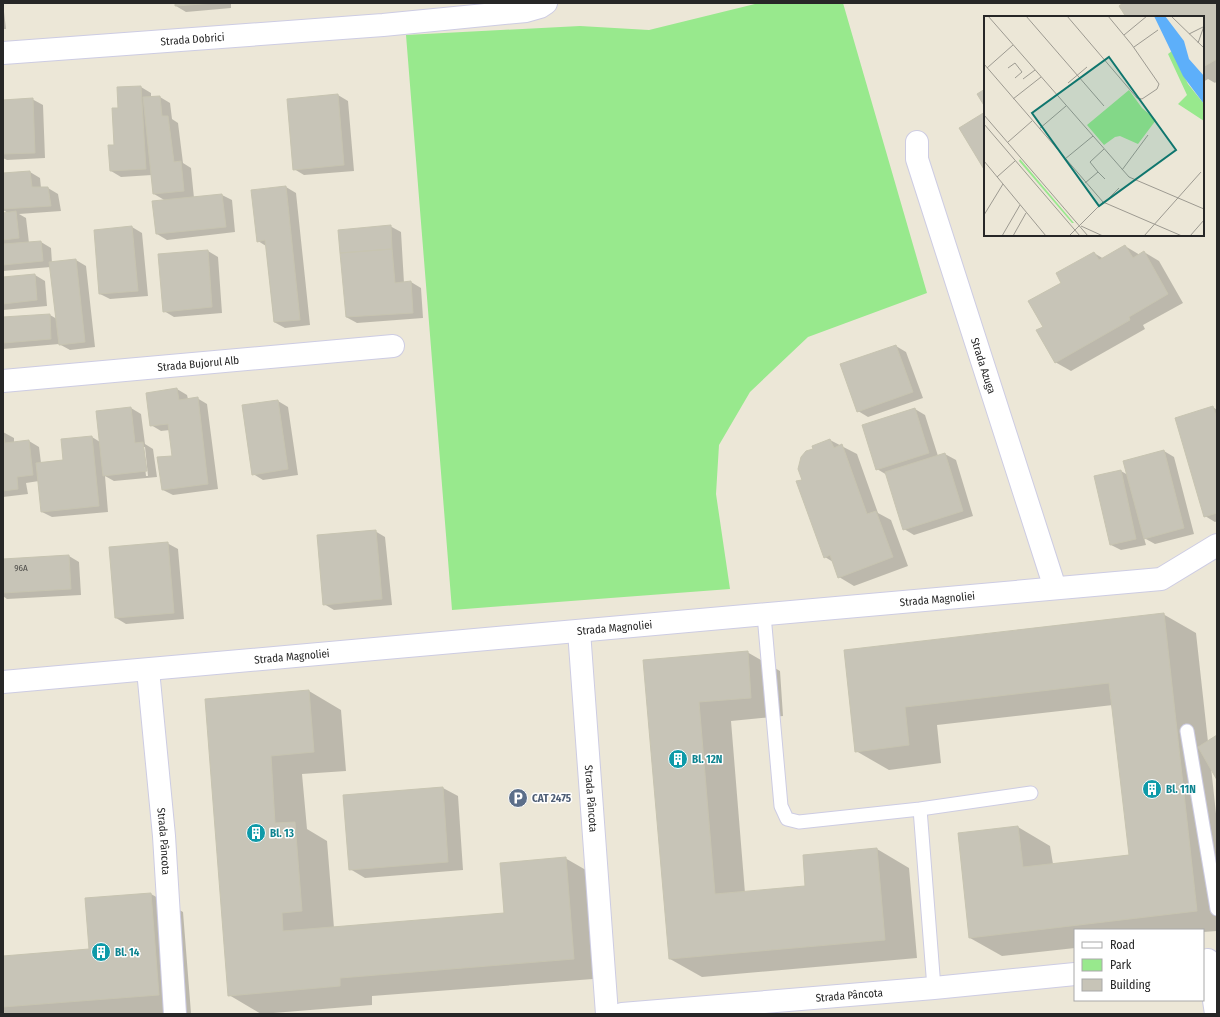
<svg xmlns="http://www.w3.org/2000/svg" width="1220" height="1017" viewBox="0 0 1220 1017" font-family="'Fira Sans Condensed',sans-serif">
  <rect width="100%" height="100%" fill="#ece7d7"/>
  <path fill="#98e98d" d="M759,3h84l84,290 -119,44 -58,55 -31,53 -3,49 14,95 -278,21 -46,-575 174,-9 69,4z"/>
  <path fill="#0003" fill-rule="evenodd" d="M3,3l3,26h-3z
    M176,3h55v5l-45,4 -10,-6z
    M1125,3h92v78l-2,2 -7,-4 -5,3v-65h-76z
    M141,87l10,6v5l9,-1 10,6 2,16 6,4 5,40 8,5 3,30 28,-3 10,5 3,32 -68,8 -10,-6 9,-33 -12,-7 -2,-19 -31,2 -10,-6 8,-63z
    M338,95l10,6 6,70 -50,4 -10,-6z
    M32,99l11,6 2,53 -38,2 -4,-2v-57z
    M30,172l10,6 1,10h7l10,6 3,17 -42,3 7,4 3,25 12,-1 10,6 1,15 24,-3 10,6 9,81 -25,3 -11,-6 -56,5v-31l47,-3 7,4 -6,-52 -48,4v-57l5,-1 -5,-3v-36z
    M286,187l10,6 14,132 -25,3 -11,-6 -8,-76 -8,-5z
    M390,226l11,6 3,51 7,-1 10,6 2,30 -66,5 -11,-6z
    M132,227l10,6 6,63 -38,3 -10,-5z
    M1125,246l15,9 4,-3 15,9 24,42 -40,22 2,4 -74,42 -16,-9 -11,-35 19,-44 31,-30 10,6z
    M208,251l10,6 4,56 -48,4 -10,-6z
    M35,275l10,6 2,25 -44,4v-32z
    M896,346l10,6 17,46 -55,19 -10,-6 -17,-46z
    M177,389l10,6 1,4 9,-1 10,6 11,85 -45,6 -10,-5 10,-33 -3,-27 -9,1 -10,-6z
    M278,401l10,6 10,68 -35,5 -10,-6z
    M1213,407l4,3v111l-2,1 -10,-6z
    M131,408l10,6 4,30 8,5 4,28 -43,4 -9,-5 3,36 -56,5 -10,-5 -3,-31 -13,2 2,11 -25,3v-65l11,6v5l15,-2 10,6 2,16 23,-2 28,-24 8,5 -3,-30zM143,447h2l3,29h-2z
    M915,409l10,6 13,41 7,-2 11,6 17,56 -59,19 -10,-6 -17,-54 -10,-6z
    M830,440l27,14 21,59 13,7 17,46 -54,20 -15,-9 -6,-15 -8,-5 -22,-77 11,-31z
    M1164,451l10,6 20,77 -39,10 -11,-6 2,7 -25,5 -10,-5 10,-74 7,4z
    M375,531l10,6 7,68 -58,5 -10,-6z
    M167,543l11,6 6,70 -58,5 -10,-6z
    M69,556l10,6 2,33 -74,4 -4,-3v-36z
    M1163,614l33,19 12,109 9,-5v41l-6,-11 6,56v108l-14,1v-2h-128v18l-73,8 -32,-18 -11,-104 59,-7 32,19 3,18 77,-9 -17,-150 -176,20 4,38 -52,7 -33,-19 -11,-100z
    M747,652l33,19 3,45 -52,5 14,172 61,-6 71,-38 32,19 8,90 -215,19 -32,-18 -26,-298z
    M309,691l32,19 5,61 -44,3 5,55 20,12 7,87 171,-14 60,-56 33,19 8,101 -234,18v9l-111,9 -32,-19 -23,-295z
    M443,788l15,8 5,74 -98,8 -15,-9z
    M151,894l32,18 8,101 -188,1v-57l87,-7z"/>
  <path fill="#c7c4b7" stroke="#c7c4b1" d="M175,3h41l-41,3z
    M1123,3h94v56l-14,8v-50h-77l-7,-11z
    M141,86l5,83 -36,2 -2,-26h6l-2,-37h6l-1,-21z
    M985,89v18l-8,-13z
    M338,94l6,71 -51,5 -6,-71z
    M160,96l2,20h6l6,46 7,-1 3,30 -31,3 -10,-97z
    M33,98l2,55 -32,1v-54z
    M985,112v59l-26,-43z
    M30,171l2,16h16l3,19 -48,3v-36z
    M286,186l14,134 -26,2 -9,-82 -8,2 -6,-52z
    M222,194l4,33 -70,7 -4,-33z
    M16,211l3,27 -16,2v-27z
    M391,225l1,24 -52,4 -2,-23z
    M132,226l6,65 -39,3 -5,-64z
    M41,241l2,20 -40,4v-21z
    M1125,245l8,13 11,-7 24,43 -39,23 1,3 -75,43 -19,-33 7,-3 -15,-26 33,-18 -5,-10 38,-21 5,8z
    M392,249l3,34 16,-2 2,32 -67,4 -6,-64z
    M208,250l4,57 -49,5 -5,-58z
    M76,259l9,83 -26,3 -10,-83z
    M35,274l2,26 -34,4v-27z
    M50,314l1,25 -48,4v-26z
    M896,345l17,47 -56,20 -17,-48z
    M177,388l2,12 19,-3 10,87 -46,6 -5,-33 15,-1 -4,-32 -18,2 -4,-33z
    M278,400l10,69 -36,6 -10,-70z
    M1213,406l4,13v94l-13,4 -29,-99z
    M131,407l4,36 8,-1 4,29 -44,5 -7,-65z
    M915,408l14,45 -53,17 -14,-45z
    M3,431l2,12 24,-3 4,35 -16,2 1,12 -15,2z
    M92,436l7,70 -58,6 -5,-49 27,-3 -2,-21z
    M830,439l4,9 8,-4 25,70 9,-3 17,46 -55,21 -8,-23 -6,3 -28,-77 6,-1 -4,-11 3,-12 5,-6 7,-2 -1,-3z
    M1164,450l20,78 -40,11 -21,-78z
    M945,453l18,58 -60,19 -18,-58z
    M1121,470l15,69 -26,6 -16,-69z
    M376,530l6,69 -59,6 -6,-70z
    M168,542l6,71 -59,5 -6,-71z
    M69,555l2,34 -68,4v-34z
    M1164,613l33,298 -228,27 -11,-105 60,-7 5,41 106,-12 -20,-172 -204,24 4,38 -54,7 -11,-102z
    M748,651l3,47 -52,4 16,192 90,-8 -2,-31 74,-7 8,92 -216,19 -26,-299z
    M309,690l5,62 -43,4 4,67 20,-1 7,89 -20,2 1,18 221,-18 -4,-50 66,-6 8,102 -234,19v8l-112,10 -23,-297z
    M1217,735v45l-19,-33z
    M443,787l5,75 -99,8 -6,-75z
    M151,893l8,102 -156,12v-51l86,-7 -4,-51z"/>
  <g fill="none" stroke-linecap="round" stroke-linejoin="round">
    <g stroke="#cdcce3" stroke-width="15">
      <path id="lane" d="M764,615l17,191 6,13 12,3 121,-13
        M1187,731l30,178
        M934,988l-14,-179 111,-16"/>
    </g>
    <g stroke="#cdcce3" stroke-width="24">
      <g id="street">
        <path id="s1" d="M3,53l380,-28 143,-14 14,-4 6,-4"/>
        <path id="s2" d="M917,142v17l138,429"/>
        <path id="s3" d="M3,381l390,-35"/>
        <path id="s4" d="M579,631l28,383"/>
        <path id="s5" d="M148,670l16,166 11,178"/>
        <path id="s6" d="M3,682l1158,-103 56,-34"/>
        <path d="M1208,960l8,54"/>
        <path id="s7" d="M622,1014l312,-26 141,-14"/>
      </g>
    </g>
    <use href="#lane" stroke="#fff" stroke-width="13"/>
    <use href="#street" stroke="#fff" stroke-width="22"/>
  </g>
  <defs>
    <g id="building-disc" transform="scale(1)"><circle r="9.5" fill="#0f9aa8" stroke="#fff"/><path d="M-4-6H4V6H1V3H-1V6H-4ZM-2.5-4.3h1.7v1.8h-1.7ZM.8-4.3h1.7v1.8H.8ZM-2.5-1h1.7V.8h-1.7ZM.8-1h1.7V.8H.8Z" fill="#fff"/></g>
    <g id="parking-disc" transform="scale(1)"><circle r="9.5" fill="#5c6f8a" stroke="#fff"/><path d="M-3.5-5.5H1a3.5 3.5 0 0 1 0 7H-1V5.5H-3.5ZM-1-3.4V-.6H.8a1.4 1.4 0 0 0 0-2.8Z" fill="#fff"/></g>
  </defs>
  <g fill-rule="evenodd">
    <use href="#building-disc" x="678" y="759"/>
    <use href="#building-disc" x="1152" y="789"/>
    <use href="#parking-disc" x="518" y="798"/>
    <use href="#building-disc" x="256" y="833"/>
    <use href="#building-disc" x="101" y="952"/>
  </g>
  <g text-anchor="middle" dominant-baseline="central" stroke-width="3" stroke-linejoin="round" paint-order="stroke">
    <g font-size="9" fill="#4f4e4b">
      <text x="21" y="568">96A</text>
    </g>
    <g font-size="11" fill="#272727" stroke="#fff">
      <text stroke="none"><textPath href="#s1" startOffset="190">Strada Dobrici</textPath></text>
      <text stroke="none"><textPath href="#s3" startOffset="196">Strada Bujorul Alb</textPath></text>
      <text stroke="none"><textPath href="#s2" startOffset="234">Strada Azuga</textPath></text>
      <text stroke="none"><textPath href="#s6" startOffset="938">Strada Magnoliei</textPath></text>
      <text stroke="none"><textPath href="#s6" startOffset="614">Strada Magnoliei</textPath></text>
      <text stroke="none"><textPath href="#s6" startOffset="290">Strada Magnoliei</textPath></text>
      <text stroke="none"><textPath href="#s4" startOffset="168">Strada Pâncota</textPath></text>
      <text stroke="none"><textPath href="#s5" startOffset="172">Strada Pâncota</textPath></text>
      <text stroke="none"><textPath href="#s7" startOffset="228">Strada Pâncota</textPath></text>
    </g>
    <g font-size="11" font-weight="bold" fill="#0d838f" stroke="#fff" text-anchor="start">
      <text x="692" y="759">Bl. 12N</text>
      <text x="1166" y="789">Bl. 11N</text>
      <text x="270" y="833">Bl. 13</text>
      <text x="115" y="952">Bl. 14</text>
    </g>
    <g font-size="11" font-weight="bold" fill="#4e5e75" stroke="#fff" text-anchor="start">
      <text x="532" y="798">CAT 2475</text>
    </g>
  </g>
  <g transform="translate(984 16)">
    <rect width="220" height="220" fill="#ece7d7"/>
    <path d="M188,35l16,33 16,20v17l-26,-17 9,-9 -19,-41zM145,74l13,18 14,12 -18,24 -18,-8 -5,1 -11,8 -17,-20zM36,143l54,64h-2l-53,-62z" fill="#98e98d"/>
    <path d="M170,0h11l19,25 5,18 15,17v28l-21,-28z" fill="#5daffa"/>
    <path fill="none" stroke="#9d9a91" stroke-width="1" d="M4,0l141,161 75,32M42,0l78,90M83,0l70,82 5,1 15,-10 2,-5 -27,-39 -24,-29M187,0l33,32M205,18l14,-7M140,19l23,-19M214,27l6,-17M150,31l24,-17M0,48l119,138 79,34M3,52l26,-23M24,52l7,-5 7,9 -7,6M39,63l12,-9M84,67l19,-16M29,83l28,-22M0,99l104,121M0,108l96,112M55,113l27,-23M24,126l24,-21M81,143l28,-23M0,145l62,75M138,154l26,-35M114,156l-8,-10 14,-13M13,161l18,-16M101,167l13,-11 7,7M121,186l14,-14M0,199l19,-31M97,210l22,10M18,220l18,-31M29,220l13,-23M85,220l34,-34M160,220l57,-64M206,220l14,-16"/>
    <path fill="#0f766e" fill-opacity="0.15" stroke="#0f766e" stroke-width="2" d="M125,41l67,93 -77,56 -67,-93z"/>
    <rect width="220" height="220" fill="none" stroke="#272727" stroke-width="2"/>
  </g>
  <rect width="1220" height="1017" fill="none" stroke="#272727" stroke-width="8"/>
  <rect x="1074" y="929" width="130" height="72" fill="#ffffff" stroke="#a9a9a9"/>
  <rect x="1082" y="942" width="20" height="6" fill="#ffffff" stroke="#a9a9a9"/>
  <text x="1110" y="949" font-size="12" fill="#272727">Road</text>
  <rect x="1082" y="959" width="20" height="12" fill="#98e98d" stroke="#a9a9a9"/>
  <text x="1110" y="969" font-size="12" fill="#272727">Park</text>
  <rect x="1082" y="979" width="20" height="12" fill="#c7c4b7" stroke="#a9a9a9"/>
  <text x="1110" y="989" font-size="12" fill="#272727">Building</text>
</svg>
